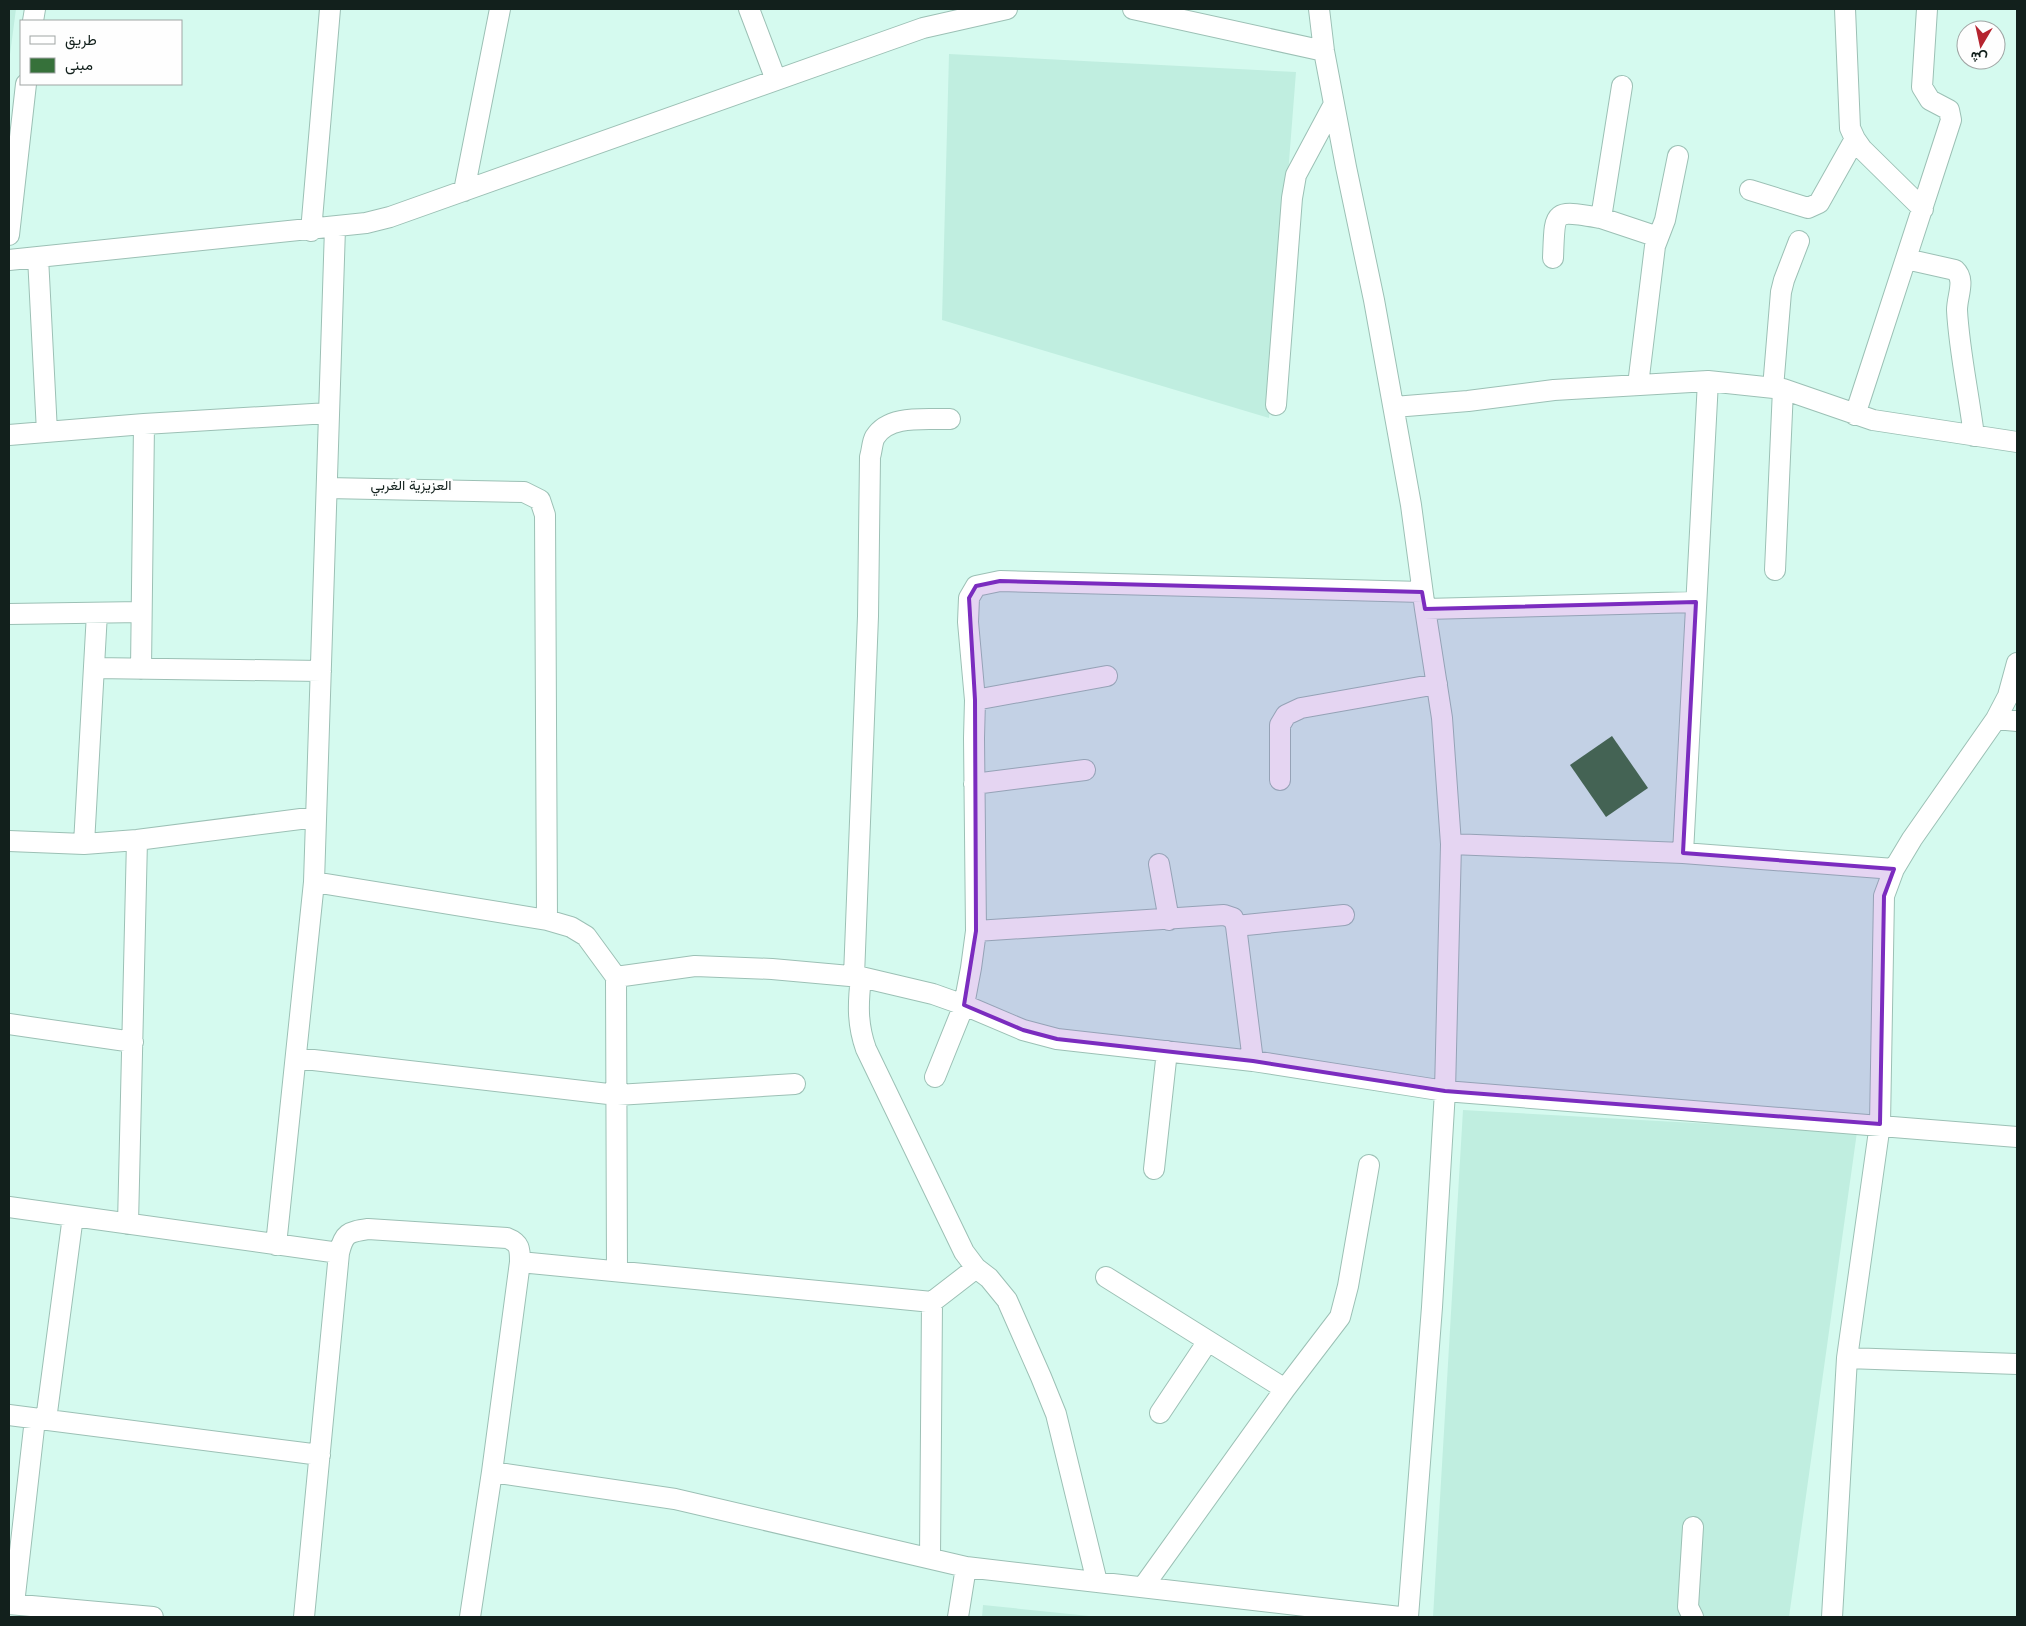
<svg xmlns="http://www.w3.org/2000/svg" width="2026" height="1626" viewBox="0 0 2026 1626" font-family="'Noto Sans',Vazirmatn,sans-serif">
  <rect width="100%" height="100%" fill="#d5faef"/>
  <path fill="#c0eee0" d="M9,9h7l-7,53z
    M949,54l347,18 -27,346 -327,-98z
    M1463,1110l394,22 -68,485h-356z
    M983,1605l116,12h-117z"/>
  <path fill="#36713a" d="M1612,736l36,52 -42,29 -36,-52z"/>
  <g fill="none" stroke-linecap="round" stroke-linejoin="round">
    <g stroke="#9cc0b5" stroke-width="22">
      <path id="minor" d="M749,9l27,71
        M1133,9l191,42
        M1319,9l5,42 22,116 28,133 37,205 14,104 17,109 9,126 -6,247 -13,216 -24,310
        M1845,9l5,119 5,11 7,10 61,60
        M33,21l2,-12
        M1622,86l-21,132 57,19
        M1750,190l58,18 11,-5 36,-64
        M464,191l36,-182
        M311,231l19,-222
        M9,235l17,-151
        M38,257l9,175
        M1553,258c2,-49 -1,-48 48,-40
        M1906,259l49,11c11,10 2,26 2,40 2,40 12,85 17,126
        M9,260l357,-37 24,-6 533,-189 84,-19
        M1638,385l17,-139 10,-26 13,-64
        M1773,388l8,-96 3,-12 15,-39
        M1276,405l16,-207 4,-23 38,-71
        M1394,407l74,-6 86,-11 154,-9 75,8 90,31 144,22
        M1855,415l96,-295 -2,-10 -19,-10 -8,-13 5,-78
        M9,435l135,-11 185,-11
        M327,488l197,4 16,8 5,15 2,405
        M1775,570l8,-181
        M1425,609l271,-7
        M9,614l132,-2
        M94,668l227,3
        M141,669l3,-245
        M975,700l132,-24
        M1996,719l21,2
        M1280,780v-55l6,-10 15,-7 136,-24
        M974,784l111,-14
        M9,841l75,3 53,-4 179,-23
        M84,844l13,-231
        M1451,844l232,9 211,16
        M1683,853l25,-472
        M1159,864l10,56
        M314,882l233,38 24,7 15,9 30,41
        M1236,926l108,-11
        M976,931l248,-16 9,3 3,8 17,135
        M854,976l14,-360 2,-159c2,-6 2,-15 5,-20 14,-23 51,-17 75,-18
        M861,977c-3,26 -4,47 5,72l98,203 12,16 13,10 18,22 34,77 15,37 41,168
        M9,1024l124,18
        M296,1058l321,37 178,-11
        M935,1077l29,-72 7,-37 5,-37 -2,-193 1,-38 -7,-78 1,-24 7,-12 24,-5 422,11
        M1154,1169l13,-118
        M9,1207l330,46 -35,364
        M128,1224l9,-384
        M276,1245l38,-363 21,-654
        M339,1253c5,-20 9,-21 29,-24l139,9c13,5 13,11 13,24
        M617,1271l-1,-294 79,-11 77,3 89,8 72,17 31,11 59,25 34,9 196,22 192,30 572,46
        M1106,1277l179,112
        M1847,1358l170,6
        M1160,1413l48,-72
        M9,1415l311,40
        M46,1420l27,-204
        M492,1472l183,27 291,68 434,50
        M930,1558l2,-256
        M1143,1587l142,-198 55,-72 8,-31 21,-121
        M9,1604l144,13
        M14,1604l21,-185
        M470,1617l22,-145 28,-210 412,40 44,-34
        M958,1617l8,-50
        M1693,1617l-5,-10 5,-80
        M1832,1617l15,-259 33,-234 4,-228 10,-27 18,-30 84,-120 12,-23 9,-33"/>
    </g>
    <use href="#minor" stroke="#fff" stroke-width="20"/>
  </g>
  <path fill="#7b2cbf" fill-opacity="0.2" stroke="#7b2cbf" stroke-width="4" stroke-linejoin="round" d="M1000,581l422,11 3,17 271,-7 -13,251 211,16 -10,27 -4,228 -435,-33 -192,-30 -196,-22 -34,-9 -59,-25 12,-74 -1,-231 -6,-102 7,-12z"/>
  <g text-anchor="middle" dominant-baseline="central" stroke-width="5" stroke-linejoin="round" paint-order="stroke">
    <g font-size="14" fill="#12201c" stroke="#fefefe">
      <text x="411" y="484">العزيزية الغربي</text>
    </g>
  </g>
  <rect width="2026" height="1626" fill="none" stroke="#12201c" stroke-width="20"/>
  <rect x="20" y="20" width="162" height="65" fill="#fefefe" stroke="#a0a5a4"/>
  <rect x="30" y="36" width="25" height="8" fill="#ffffff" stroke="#a0a5a4"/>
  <text x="65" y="45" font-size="15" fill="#12201c">طريق</text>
  <rect x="30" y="58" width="25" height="15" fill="#36713a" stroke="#a0a5a4"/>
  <text x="65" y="70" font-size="15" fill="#12201c">مبنى</text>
  <g transform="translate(1981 45) rotate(189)"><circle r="24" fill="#fefefe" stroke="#a0a5a4"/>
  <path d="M0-4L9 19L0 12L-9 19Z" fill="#b5242f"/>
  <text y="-8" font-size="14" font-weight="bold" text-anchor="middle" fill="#12201c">ش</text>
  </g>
</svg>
